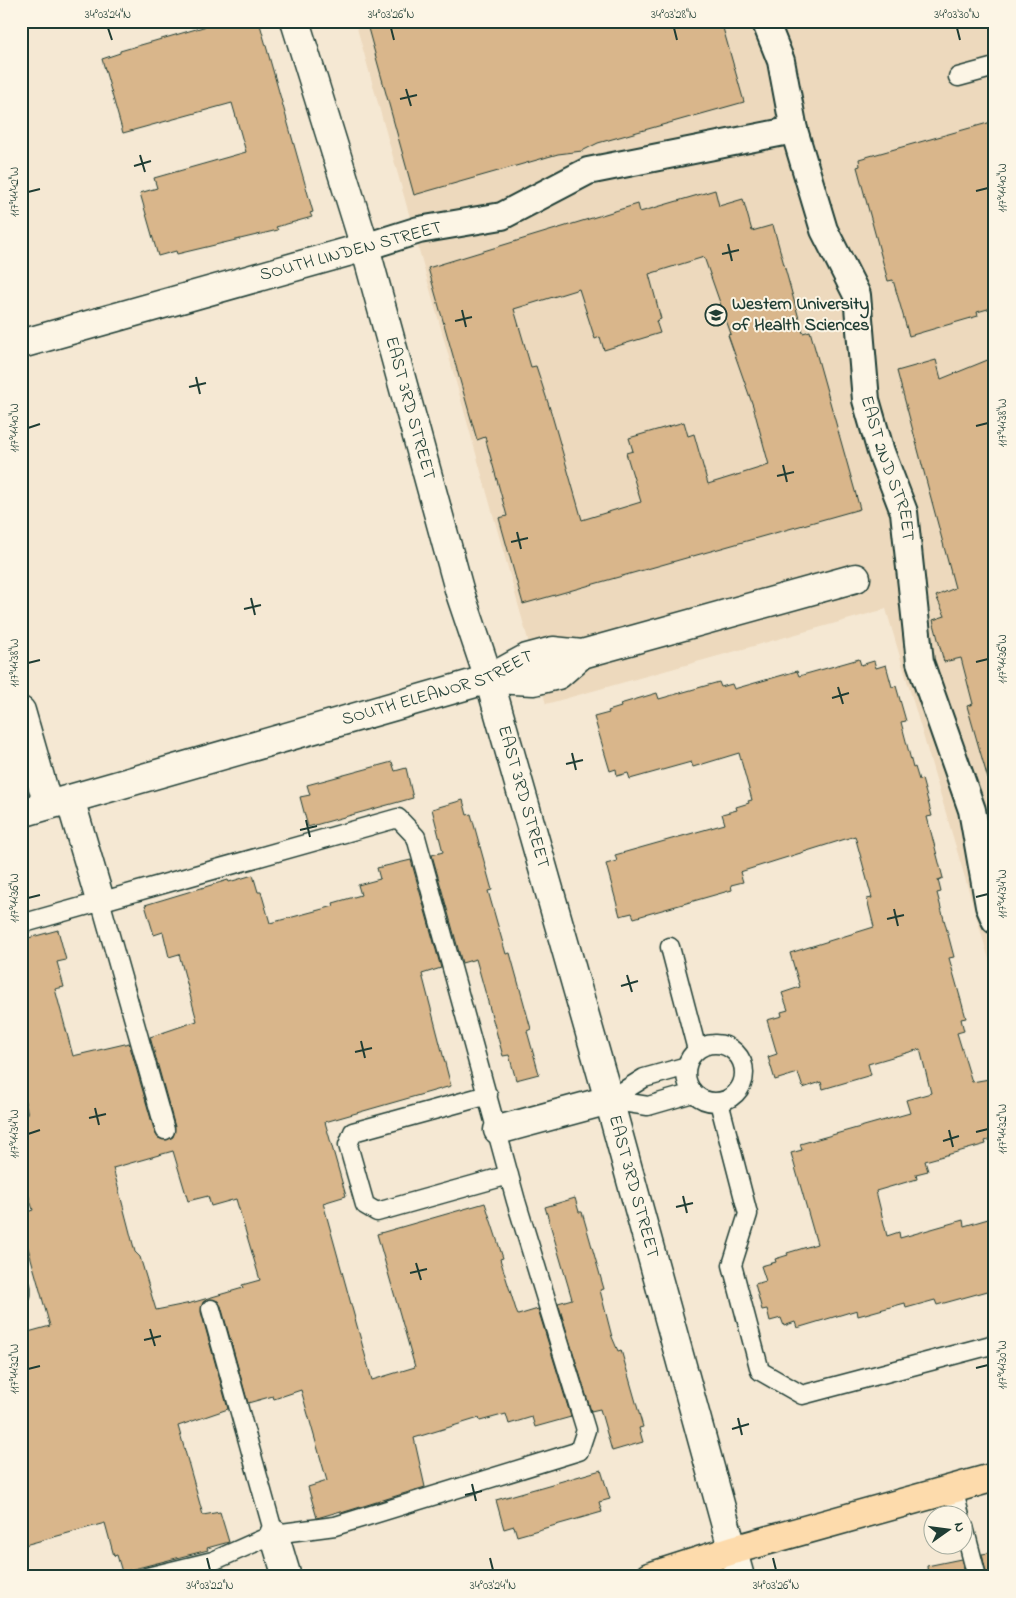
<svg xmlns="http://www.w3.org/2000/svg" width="1016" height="1598" viewBox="0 0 1016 1598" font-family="'Indie Flower',sans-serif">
  <rect width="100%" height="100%" fill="#f5e8d3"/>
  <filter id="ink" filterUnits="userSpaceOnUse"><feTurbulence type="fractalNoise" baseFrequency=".02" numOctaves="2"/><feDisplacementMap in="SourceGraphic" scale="10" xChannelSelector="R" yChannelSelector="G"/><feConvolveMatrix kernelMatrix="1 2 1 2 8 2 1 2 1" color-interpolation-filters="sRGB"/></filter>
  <g filter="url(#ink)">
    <path fill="#edd9bd" d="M355,21h640v959l-109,-371 -340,95z"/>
    <path fill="#d9b68b" stroke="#1f3d34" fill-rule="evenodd" d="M209,21h50l54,191 -3,1 2,4 -36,10 2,3 -101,24 -1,-3 -18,5 -18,-63 17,-5 -3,-10 92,-26 -14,-49 -109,30 -21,-74 18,-6v-2l90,-26z
      M366,21h355l23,81 -146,41 -16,8 -24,3 -144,41z
      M995,121v186l-18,5 1,4 -69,20 -16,-56 -5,1 -31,-114 3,-1 -1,-7z
      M715,190l4,16 24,-7 9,32 21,-6 30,108 7,-2 50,178 -337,95 -24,-86 8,-2 -22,-79 -8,3 -49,-172 210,-64 2,8zM704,257l27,77 -3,1 25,71 16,59 -61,19 -14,-50 -6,2 -4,-14 -55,16 4,13 -7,2 15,49 -59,18 -31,-108 -15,-46 -5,1 -17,-58 65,-20 16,50 5,-2 4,13 56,-17 -4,-12 5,-2 -12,-45z
      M995,357v421l-7,1 -21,-73 6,-2 -12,-46 -17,4 -11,-42 12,-4 -9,-20 19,-8 -58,-217 39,-11 5,19z
      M859,659l2,6 13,-4 2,7 10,-3 6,22 4,-1 10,35 -5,1 12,46 2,-1 4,13 3,-1 10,37 -5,1 16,61 -5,2 3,12 -4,1 17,64 -5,1 17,60 -5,1 3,12 -7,2 15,49 23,-4v60l-10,3 1,3 -61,17 3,10 -12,3 1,5 -41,12 11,45 12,-4 1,6 63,-18 1,6 31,-9v72l-58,16 -2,-5 -29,8 -1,-5 -47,13 -1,-6 -60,18 -2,-6 -11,4 -3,-8 -11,3 -3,-12 -5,1 -7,-26 11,-3 -5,-15 15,-4 -1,-3 13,-4 -1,-2 30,-9 -26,-91 11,-3 -2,-6 110,-31 -4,-13 25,-7 -11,-44 -52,15 3,11 -48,14 -2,-7 -18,6 -5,-15 -23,7 -7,-23 9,-3 -10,-34 15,-4 -1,-4 7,-2 -6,-17 18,-6 -10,-34 84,-26 -7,-28 5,-1 -17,-62 -115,36 3,10 -12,3 1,5 -98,28 -2,-5 -12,3 -14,-52 11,-3 -2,-6 110,-31 -3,-10 15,-4 -1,-3 13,-4 -1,-2 4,-1 -13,-47 -46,14 -2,-5 -61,17 -2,-6 -11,3 -1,-7 -6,2 -16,-54 15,-4 -1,-2 13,-4 -1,-3 37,-11 2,6 60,-17 2,5 11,-3 2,5 63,-18 2,5z
      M392,762l3,9 11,-3 7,30 -105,29 -8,-30 10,-2 -3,-10z
      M463,800l4,15 4,-1 21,76 -4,1 18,63 4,-1 21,76 -4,2 12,43 -23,6 -7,-25 -6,1 -27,-97 -14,4 -30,-108 11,-3 -11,-43z
      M411,860l30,108 -19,6 29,112 -126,36 21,74 -23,7 49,177 43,-13 -38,-133 108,-31 18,55 -3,1 17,54 1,2 20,-6 33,108 -36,10 -3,-10 -23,7 -3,-10 -26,7 -1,-3 -65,20 11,49 -84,26v-2l-24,7 -9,-31 19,-6 -26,-91 -27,9 -1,-3 -25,7 -27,-97 -3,-5 -9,-2 -6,3 -2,10 27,97 -50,17 25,89 17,-3 9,30 -22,6 1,2 -86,22 -5,-17 -3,1 -9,-33 -84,23v-212l29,-8 -29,-103v-9l12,-4 -12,-40v-54l7,-2 -7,-29v-145l37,-10 8,30 -9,2 7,25 -9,2 18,67 56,-13 26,90 3,5 9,2 6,-3 2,-10 -25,-90 47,-16 -18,-67 -10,3 -6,-25 -9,3 -9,-30 83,-25 1,2 24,-7 5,17h3l9,31 64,-17 -1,-3 28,-8 -3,-10 22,-6 -3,-11zM173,1151l15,50 20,-5 3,10 25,-7 24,81 -18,5 1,3 -52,15 -35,7 -16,-53 -5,-5 -22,-84z
      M575,1198l4,14h3l22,77 -4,1 12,47 6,14 3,-1 22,77 -4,1 4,14 -31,9 -12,-42 -9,2 -33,-108 14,-4 -27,-92z
      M601,1470l9,29 -11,3 3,10 -85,24 -3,-10 -10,3 -8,-29z
      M995,1552v25h-8l-5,-23z
      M961,1559l5,18h-38l-1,-11z"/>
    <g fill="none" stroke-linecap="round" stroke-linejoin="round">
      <g stroke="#1f3d34" stroke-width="21">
        <path id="service" d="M958,77l37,-10
          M100,900l65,230
          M21,924l377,-106 18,19 100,364 70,229 -7,21 -244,75 -61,8 -61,27 -66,16
          M670,947l27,103
          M686 1073a29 29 0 1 1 58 0a29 29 0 1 1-58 0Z
          M488,1095l-135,37 -5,13 17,60 12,7 132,-37
          M609,1100l39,6 45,-13
          M609,1100l35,-22 43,-12
          M719,1102l29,112 -16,51 28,106 42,24 193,-51
          M21,1287v8
          M211,1309l63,225
          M953,1488l7,28
          M964,1527l13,50"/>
      </g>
      <g stroke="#1f3d34" stroke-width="30">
        <g id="pedestrian">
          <path id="s1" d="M765,21l16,40 13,69 30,100 33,65 9,105 15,52 23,60 16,150 52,148 17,96 6,14"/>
          <path d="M365,247l54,-17 83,-14 86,-45 206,-41"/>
        </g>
      </g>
      <g stroke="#1f3d34" stroke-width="31">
        <g id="minor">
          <path id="s2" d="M295,21l70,226 95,346 29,86 120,421 131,477"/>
          <path d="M21,344l344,-97"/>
          <path d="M489,679l45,2 24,-6 24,-21"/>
          <path d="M21,711l27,94"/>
          <path d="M70,799l30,101"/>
          <path id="s3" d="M21,813l468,-134 38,-21 26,-7 29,3 274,-76"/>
          <path d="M498,1130l111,-30"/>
          <path d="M274,1534l13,43"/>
        </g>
      </g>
      <g stroke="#1f3d34" stroke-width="31">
        <path id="primary" d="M649,1577l84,-27 262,-73"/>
      </g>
      <use href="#service" stroke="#fcf5e5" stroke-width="18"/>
      <use href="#pedestrian" stroke="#fcf5e5" stroke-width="26"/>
      <use href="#minor" stroke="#fcf5e5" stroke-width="28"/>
      <use href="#primary" stroke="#fddbac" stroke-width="28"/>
    </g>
  </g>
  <path fill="none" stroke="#1f3d34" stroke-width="2" d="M108,28l4,12M391,28l3,12M674,28l3,12M957,28l3,12M406,89l5,17M400,99l17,-4M140,155l5,17M134,166l17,-5M976,191l12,-3M28,192l12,-3M728,244l4,17M722,254l17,-4M462,310l4,17M455,321l17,-4M196,377l4,17M189,387l17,-4M976,426l12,-3M28,428l12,-4M783,465l4,17M777,476l17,-4M517,532l4,17M511,542l17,-4M251,598l4,17M244,609l17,-4M976,662l12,-3M28,663l12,-3M838,687l5,17M832,698l17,-5M572,753l4,17M566,764l17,-4M306,820l4,17M300,830l17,-4M976,897l12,-3M28,898l12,-3M894,909l4,17M887,919l17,-4M627,975l5,17M621,986l17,-5M361,1041l4,17M355,1052l17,-4M95,1108l4,17M89,1118l17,-4M949,1130l4,17M976,1132l12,-3M28,1134l12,-4M943,1141l16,-5M683,1196l4,17M676,1207l17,-4M416,1263l5,17M410,1273l17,-4M150,1329l5,17M144,1340l17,-4M976,1368l12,-3M28,1369l12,-3M738,1418l4,17M732,1429l17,-5M472,1484l4,17M465,1495l17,-4M207,1558l3,12M490,1558l3,12M773,1558l3,12"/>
  <defs>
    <g id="university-ring" transform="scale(1.125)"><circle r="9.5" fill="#fcf5e5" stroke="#1f3d34" stroke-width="1.5"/><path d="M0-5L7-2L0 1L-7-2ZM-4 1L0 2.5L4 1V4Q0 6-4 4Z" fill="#1f3d34"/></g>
  </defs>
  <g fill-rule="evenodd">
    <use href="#university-ring" x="716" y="315"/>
  </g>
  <g text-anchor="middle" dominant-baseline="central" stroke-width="4" stroke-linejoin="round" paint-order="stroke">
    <g font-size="18" fill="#1f3d34" stroke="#fcf5e5">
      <text transform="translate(351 252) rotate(-15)">SOUTH LINDEN STREET</text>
      <text stroke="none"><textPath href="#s2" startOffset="404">EAST 3RD STREET</textPath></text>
      <text stroke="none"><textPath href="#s1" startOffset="468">EAST 2ND STREET</textPath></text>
      <text stroke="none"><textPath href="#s3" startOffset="435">SOUTH ELEANOR STREET</textPath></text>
      <text stroke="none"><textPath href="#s2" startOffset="809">EAST 3RD STREET</textPath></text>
      <text stroke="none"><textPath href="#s2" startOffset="1214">EAST 3RD STREET</textPath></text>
    </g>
    <g font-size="18" font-weight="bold" fill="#1f3d34" stroke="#fcf5e5" text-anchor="start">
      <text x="732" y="305">Western University<tspan x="732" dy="21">of Health Sciences</tspan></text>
    </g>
  </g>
  <rect width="1016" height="1598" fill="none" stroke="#fcf5e5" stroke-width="55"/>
  <g transform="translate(948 1530) rotate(76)"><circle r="24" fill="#fcf5e5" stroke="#a4ab9e"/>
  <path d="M0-4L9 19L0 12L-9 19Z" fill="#1f3d34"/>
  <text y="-8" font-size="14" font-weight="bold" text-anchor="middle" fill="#1f3d34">N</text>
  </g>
  <rect x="28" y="28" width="960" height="1542" fill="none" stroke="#1f3d34" stroke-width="2"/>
  <g font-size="12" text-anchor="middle" fill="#1f3d34">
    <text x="108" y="18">34°03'24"N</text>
    <text x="391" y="18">34°03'26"N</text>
    <text x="674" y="18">34°03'28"N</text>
    <text x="957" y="18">34°03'30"N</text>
    <text transform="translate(1002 188) rotate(-90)" y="4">117°44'40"W</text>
    <text transform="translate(14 192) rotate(-90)" y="4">117°44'42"W</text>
    <text transform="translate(1002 423) rotate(-90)" y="4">117°44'38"W</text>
    <text transform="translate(14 428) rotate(-90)" y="4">117°44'40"W</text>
    <text transform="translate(1002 659) rotate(-90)" y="4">117°44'36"W</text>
    <text transform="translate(14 663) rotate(-90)" y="4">117°44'38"W</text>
    <text transform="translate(1002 894) rotate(-90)" y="4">117°44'34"W</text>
    <text transform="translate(14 898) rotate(-90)" y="4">117°44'36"W</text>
    <text transform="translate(1002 1129) rotate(-90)" y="4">117°44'32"W</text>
    <text transform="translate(14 1134) rotate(-90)" y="4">117°44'34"W</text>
    <text transform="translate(1002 1365) rotate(-90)" y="4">117°44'30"W</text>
    <text transform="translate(14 1369) rotate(-90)" y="4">117°44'32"W</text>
    <text x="210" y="1589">34°03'22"N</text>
    <text x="493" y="1589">34°03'24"N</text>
    <text x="776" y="1589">34°03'26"N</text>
  </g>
</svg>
